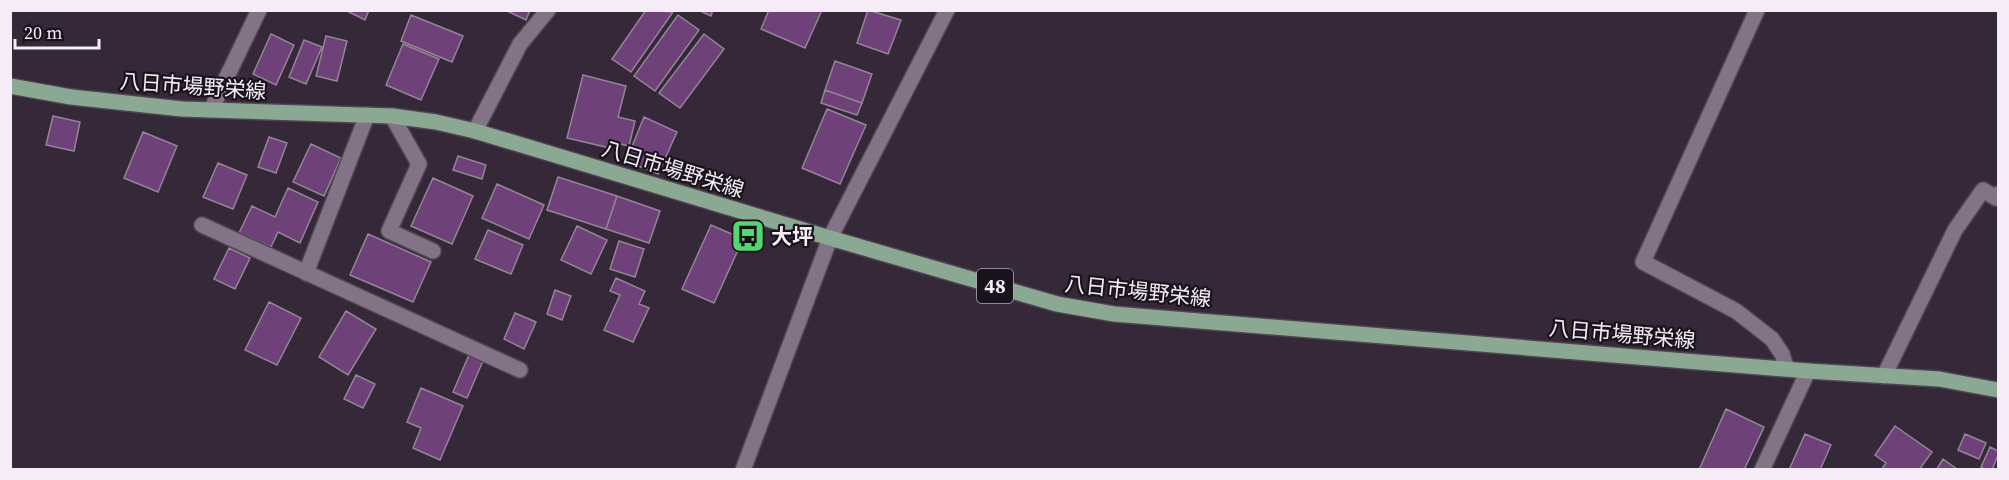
<svg xmlns="http://www.w3.org/2000/svg" width="2009" height="480" viewBox="0 0 2009 480" font-family="'Source Serif 4','Noto Sans JP',serif">
  <rect width="100%" height="100%" fill="#352838"/>
  <path fill="#6e4278" stroke="#948498" stroke-width="1.5" d="M345,10h24l-4,10z
    M505,10h25l-4,10z
    M646,10l27,2 -42,60 -19,-13z
    M698,10h15l-2,6z
    M769,10h53l-17,38 -44,-19z
    M868,10l33,10 -13,34 -31,-11z
    M411,15l52,21 -11,26 -51,-21z
    M678,15l21,15 -44,61 -21,-15z
    M271,34l23,11 -18,40 -23,-11z
    M704,34l20,15 -44,59 -21,-15z
    M326,36l21,5 -10,40 -21,-5z
    M304,40l18,7 -16,37 -17,-7z
    M403,44l36,15 -18,41 -35,-15z
    M835,61l37,13 -10,29 -37,-13z
    M583,75l43,11 -8,31 17,4 -6,25 -17,-4 -2,6 -43,-10z
    M825,90l37,13 -5,12 -36,-12z
    M827,109l39,16 -26,59 -38,-16z
    M53,116l27,6 -6,29 -28,-6z
    M644,117l33,15 -19,42 -32,-13z
    M143,132l34,14 -19,46 -34,-14z
    M269,137l18,6 -11,30 -18,-6z
    M311,144l30,14 -17,38 -31,-14z
    M458,156l28,9 -4,14 -29,-9z
    M218,163l29,12 -14,34 -30,-12z
    M558,177l59,19 -11,33 -59,-19z
    M433,178l40,18 -21,48 -41,-18z
    M497,184l47,21 -15,34 -47,-21z
    M288,188l30,14 -18,41 -22,-11 -7,15 -32,-14 13,-27 23,11z
    M617,196l43,15 -11,32 -43,-14z
    M711,225l32,14 -29,64 -32,-14z
    M577,226l30,14 -16,34 -30,-14z
    M488,230l35,15 -12,29 -36,-15z
    M368,234l63,28 -18,40 -63,-27z
    M619,241l25,8 -9,28 -25,-8z
    M229,248l21,10 -15,31 -21,-10z
    M616,278l29,13 -6,13 10,4 -16,34 -29,-12 16,-35 -10,-4z
    M555,290l16,6 -9,24 -15,-6z
    M269,302l32,16 -24,47 -32,-15z
    M346,311l30,18 -28,46 -29,-18z
    M515,313l21,9 -12,27 -20,-10z
    M469,355l14,6 -16,37 -14,-6z
    M356,375l19,9 -12,24 -19,-9z
    M421,388l42,18 -23,54 -27,-12 8,-20 -14,-6z
    M1726,409l38,18 -20,43h-45z
    M1895,426l37,26 -13,18h-38l5,-7 -11,-8z
    M1805,434l26,11 -11,25h-31z
    M1965,434l21,9 -7,16 -21,-9z
    M1990,447l8,4v4l-6,15h-6l-5,-3z
    M1943,459l14,10 -1,1h-20z"/>
  <g fill="none" stroke-linecap="round" stroke-linejoin="round">
    <g stroke="#514553" stroke-width="18">
      <path id="minor" d="M1757,10l-114,252 93,49 36,28 10,15 5,15
        M211,110l48,-100
        M392,116l27,48 -30,67 44,20
        M475,131l45,-87 28,-34
        M202,225l318,145
        M306,273l61,-158
        M1884,376l71,-146 28,-40 13,8 2,-4
        M743,470l87,-232 117,-228
        M1762,470l46,-99"/>
    </g>
    <g stroke="#514553" stroke-width="18">
      <path id="major" d="M10,86l61,11 111,12 210,7 44,6 39,9 355,107 227,66 57,10 694,57 131,8 59,11"/>
    </g>
    <use href="#minor" stroke="#837386" stroke-width="15"/>
    <use href="#major" stroke="#8ba992" stroke-width="15"/>
  </g>
  <defs>
    <g id="bus-square" transform="scale(1.725)"><rect x="-9" y="-9" width="18" height="18" rx="4" fill="#55d672" stroke="#19131b"/><path d="M-5-6H5V4H4V6H2V4H-2V6H-4V4H-5ZM-3.5-4V0h7V-4ZM-3.5 1.2v1.5H-2V1.2ZM2 1.2v1.5H3.5V1.2Z" fill="#111"/></g>
  </defs>
  <g fill-rule="evenodd">
    <use href="#bus-square" x="748" y="236"/>
  </g>
  <g text-anchor="middle" dominant-baseline="central" stroke-width="4.5" stroke-linejoin="round" paint-order="stroke">
    <rect fill="#19131b" stroke="#b3abb5" stroke-width="1.5" x="977" y="269" width="36" height="34" rx="4.5"/>
    <g font-size="20" font-weight="bold" fill="#f5ecf7">
      <text x="995" y="286">48</text>
    </g>
    <g font-size="21" fill="#f5ecf7" stroke="#19131b">
      <text transform="translate(193 86) rotate(4)">八日市場野栄線</text>
      <text transform="translate(673 169) rotate(17)">八日市場野栄線</text>
      <text transform="translate(1138 291) rotate(6)">八日市場野栄線</text>
      <text transform="translate(1622 334) rotate(5)">八日市場野栄線</text>
    </g>
    <g font-size="21" font-weight="bold" fill="#f5ecf7" stroke="#19131b" text-anchor="start">
      <text x="771" y="236">大坪</text>
    </g>
  </g>
  <rect width="2009" height="480" fill="none" stroke="#f5ecf7" stroke-width="24"/>
  <path d="M15 39v9h84v-9" fill="none" stroke="#f5ecf7" stroke-width="3"/>
  <text x="24" y="39" font-size="18" fill="#f5ecf7" stroke="#19131b" stroke-width="4.5" paint-order="stroke">20 m</text>
</svg>
